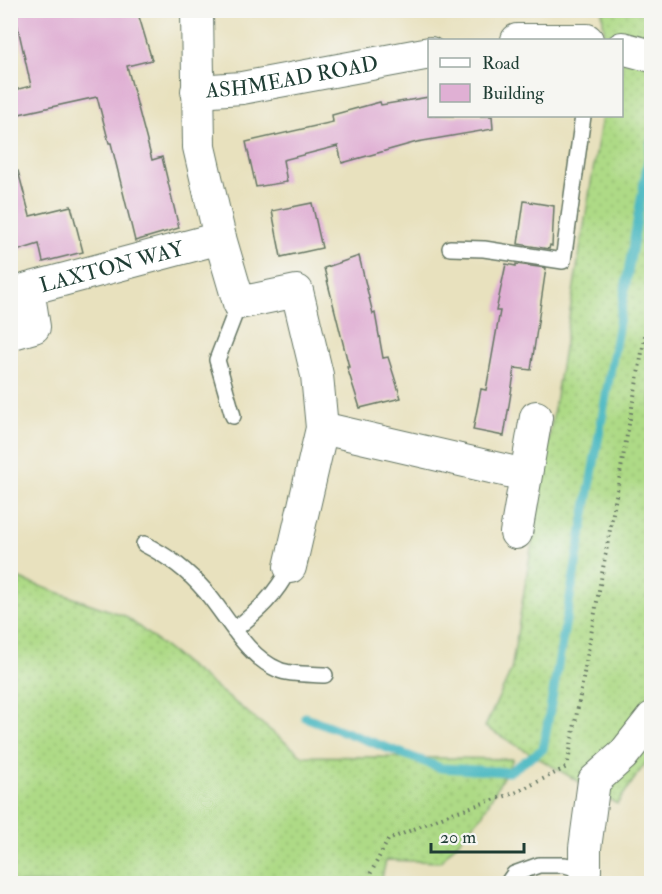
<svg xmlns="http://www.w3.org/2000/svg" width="662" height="894" viewBox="0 0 662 894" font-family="'IM FELL Double Pica',serif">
  <defs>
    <pattern id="grass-dots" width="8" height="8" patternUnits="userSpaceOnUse" patternTransform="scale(1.5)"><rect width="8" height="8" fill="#aeda86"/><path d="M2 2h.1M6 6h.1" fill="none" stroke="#95bc74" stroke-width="1.8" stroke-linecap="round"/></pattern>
  </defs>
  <rect width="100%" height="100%" fill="#f6f6f2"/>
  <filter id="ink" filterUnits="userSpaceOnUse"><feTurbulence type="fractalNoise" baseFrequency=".0167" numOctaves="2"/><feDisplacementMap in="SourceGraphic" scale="12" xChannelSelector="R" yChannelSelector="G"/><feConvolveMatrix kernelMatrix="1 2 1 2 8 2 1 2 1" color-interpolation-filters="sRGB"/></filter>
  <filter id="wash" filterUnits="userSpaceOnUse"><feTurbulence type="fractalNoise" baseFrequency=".008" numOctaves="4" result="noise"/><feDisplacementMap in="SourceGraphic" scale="24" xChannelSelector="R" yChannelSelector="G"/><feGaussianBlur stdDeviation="1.35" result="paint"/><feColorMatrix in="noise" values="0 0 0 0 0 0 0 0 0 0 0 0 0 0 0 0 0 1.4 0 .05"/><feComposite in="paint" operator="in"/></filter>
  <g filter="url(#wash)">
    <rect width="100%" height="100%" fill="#e8e1be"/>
    <path fill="url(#grass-dots)" stroke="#668c5d" stroke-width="1.5" d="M602,11h49v744l-34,49 -132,-77 26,-56 91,-555h20v-76h-17z
      M11,576l114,40 178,140 210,3 -31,56 -42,47 -54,-2 -5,23h-370z"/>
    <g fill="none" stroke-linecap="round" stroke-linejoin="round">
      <path stroke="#49b8c1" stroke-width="9" d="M305,717l136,51 68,4 34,-23 109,-611"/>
    </g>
    <g id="blocks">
      <path fill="#e0b0d4" d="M14,10h123l15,50 -25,6 25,94 10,-3 17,71 -44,13 -24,-98h-2l-12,-46 -87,19v-25l21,-5z
        M429,97v19h63l1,13 -76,13 -75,21 -4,-17 -55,14 4,22 -31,5 -10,-45 87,-20 -1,-7 48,-13 1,3z
        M18,171l12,45 41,-10 12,46 -40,10 -4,-18 -29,9v-81z
        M524,201l30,5 -2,40 -2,-1 -1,4 -31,-5z
        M312,203l10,45 -41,9 -9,-46z
        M359,256l14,58 2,-1 8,45 5,-1 13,41 -41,10 -13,-41h2l-25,-99z
        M506,264l10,2v-2l30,4 -15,102 -16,-2 -11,68 -31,-6 8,-41 5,1 14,-79h-4z"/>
    </g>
  </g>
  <g filter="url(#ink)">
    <use href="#blocks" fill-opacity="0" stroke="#657664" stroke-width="1.5"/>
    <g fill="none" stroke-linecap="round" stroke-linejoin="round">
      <g stroke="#657664" stroke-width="18">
        <path id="lane" d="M450,248l34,1 79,12 20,-145
          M233,416l-16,-56 22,-57
          M144,544c25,13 43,26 62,48 22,26 40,64 73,78 11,5 34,4 46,5
          M234,630c25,-20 41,-34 56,-63
          M507,884l7,-10 25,-9h26l20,6 14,13"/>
      </g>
      <g stroke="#657664" stroke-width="34">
        <g id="street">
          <path d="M197,10l2,137 21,91 19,65 58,-12 20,84 5,53 -32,139"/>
          <path d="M517,40h70"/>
          <path d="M622,48l30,8"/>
          <path id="s1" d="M197,91l45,-3 188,-35"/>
          <path id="s2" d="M10,334l24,-7 -6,-38 192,-51"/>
          <path d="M322,428l203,47"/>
          <path d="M516,533l20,-116"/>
          <path d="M585,871v-23l9,-67 29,-26 29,-37"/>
        </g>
      </g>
      <path stroke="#657664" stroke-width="4" stroke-dasharray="1.5 4.5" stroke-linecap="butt" d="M568,762l84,-465
        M365,884l23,-44 61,-26 66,-21 52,-26"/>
      <use href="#lane" stroke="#fff" stroke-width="15"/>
      <use href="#street" stroke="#fff" stroke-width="32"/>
    </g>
  </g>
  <g text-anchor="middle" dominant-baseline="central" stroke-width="6" stroke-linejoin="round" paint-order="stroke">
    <g font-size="21" fill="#1f3d34" stroke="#f6f6f2">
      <text stroke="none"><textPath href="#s1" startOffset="96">ASHMEAD ROAD</textPath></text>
      <text stroke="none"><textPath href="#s2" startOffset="150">LAXTON WAY</textPath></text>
    </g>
  </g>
  <rect width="662" height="894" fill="none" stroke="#f6f6f2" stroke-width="36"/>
  <rect x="428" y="39" width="195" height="78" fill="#f6f6f2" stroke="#a0aca6" stroke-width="1.5"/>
  <rect x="440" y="58" width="30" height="9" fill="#ffffff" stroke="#a0aca6" stroke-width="1.5"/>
  <text x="482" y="69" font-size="18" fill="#1f3d34">Road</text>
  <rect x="440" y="84" width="30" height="18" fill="#e0b0d4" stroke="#a0aca6" stroke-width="1.5"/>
  <text x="482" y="99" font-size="18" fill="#1f3d34">Building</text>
  <path d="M431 843v9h93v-9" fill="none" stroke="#1f3d34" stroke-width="3"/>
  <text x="440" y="843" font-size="18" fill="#1f3d34" stroke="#f6f6f2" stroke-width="4.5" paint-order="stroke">20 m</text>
</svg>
